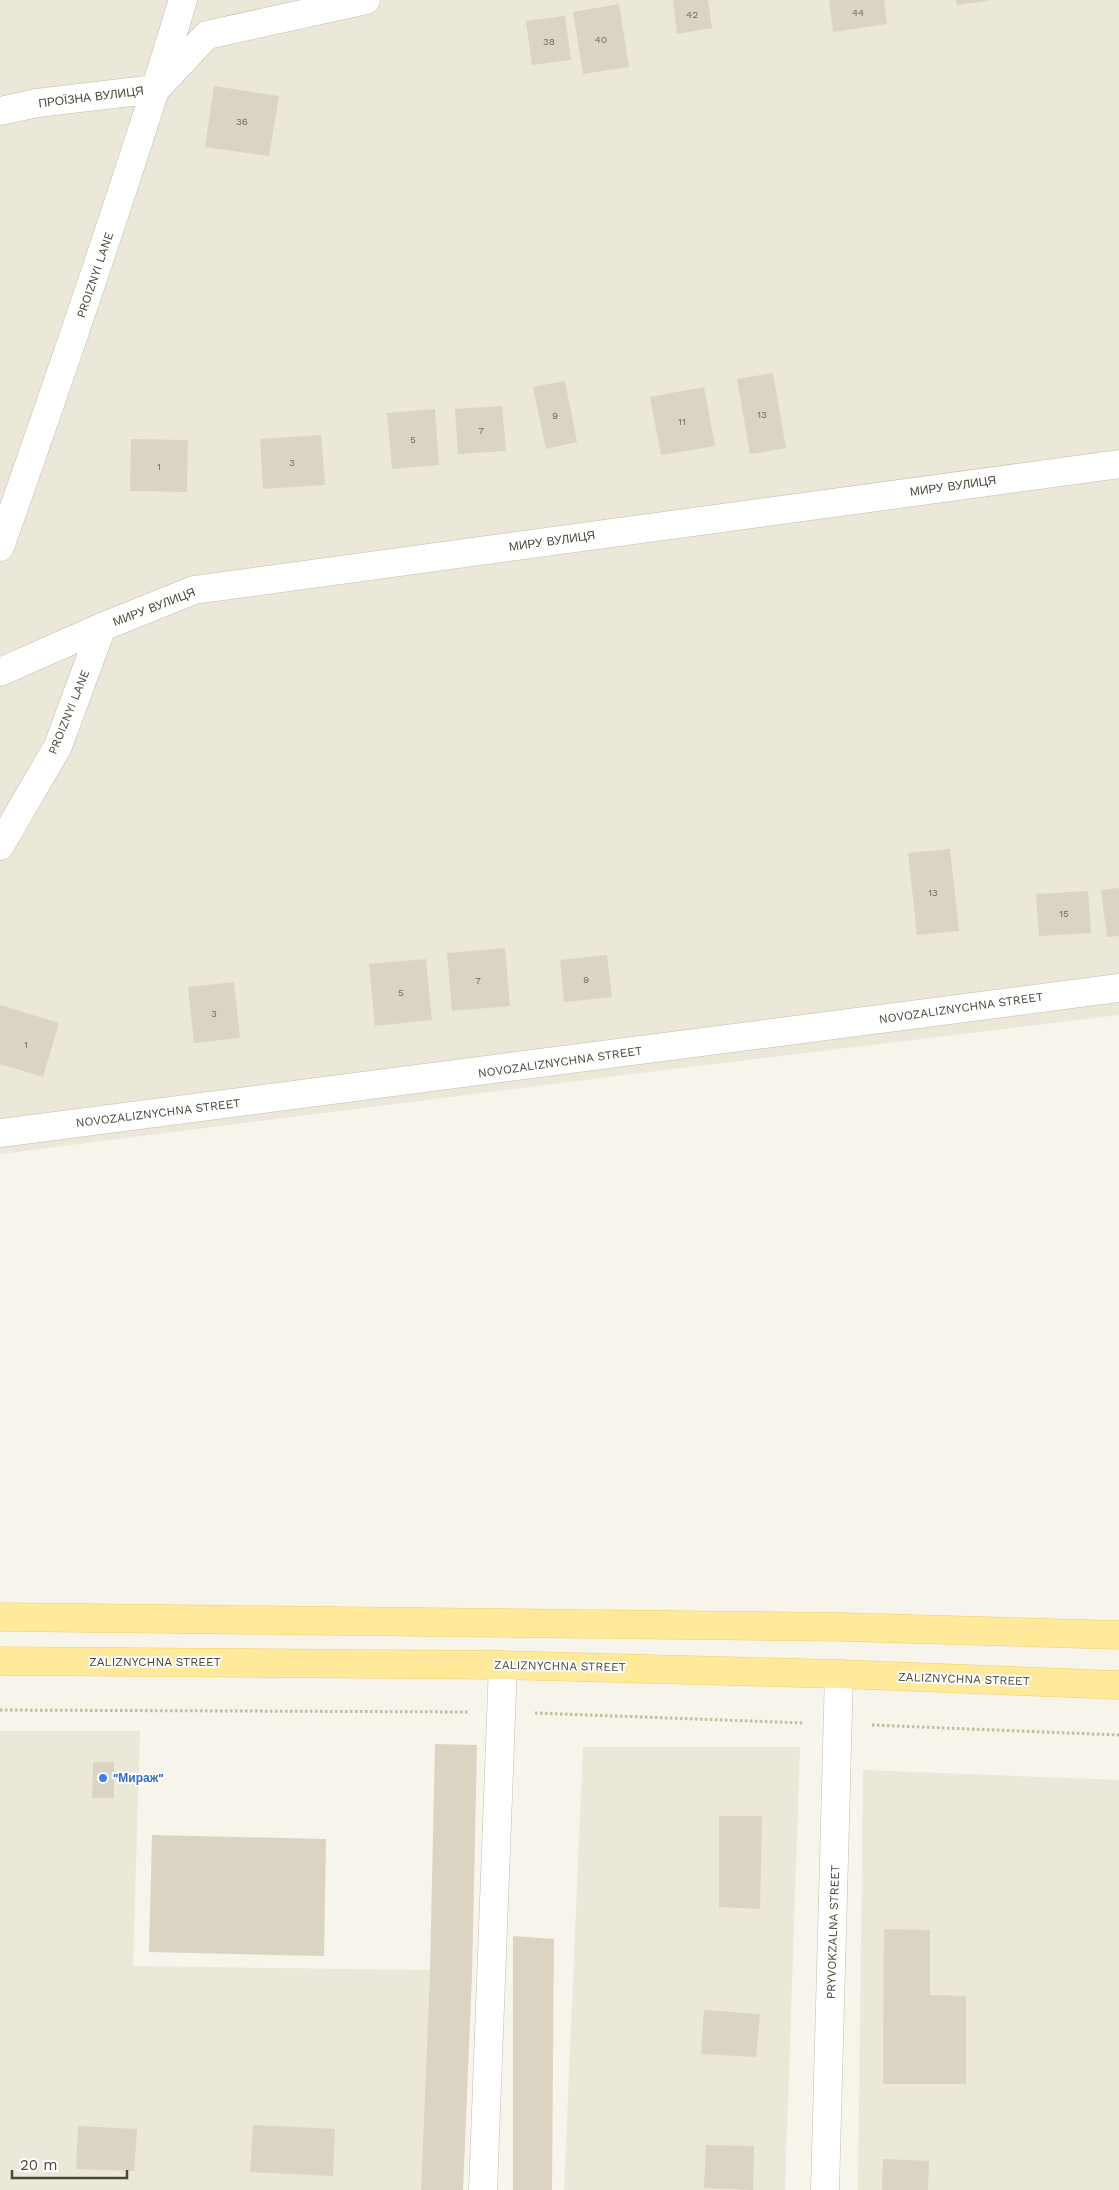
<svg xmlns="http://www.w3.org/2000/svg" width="1119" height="2190" viewBox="0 0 1119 2190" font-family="'Work Sans',sans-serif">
  <rect width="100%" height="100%" fill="#f7f4eb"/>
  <path fill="#ebe7d9" d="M0,0h1119v1015l-479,58 -640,81z
    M0,1731h140l-7,235 297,4 -9,220h-421z
    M583,1747h217l-15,443h-221z
    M863,1770l256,10v410h-261z"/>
  <path fill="#dcd4c2" d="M673,0h35l4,28 -35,6z
    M829,0h55l3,24 -54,8z
    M956,0h31v1l-30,4z
    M619,4l10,63 -46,7 -10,-62z
    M565,16l6,44 -39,5 -6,-44z
    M214,86l65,10 -10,60 -64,-9z
    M773,373l13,75 -36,6 -13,-75z
    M565,381l12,61 -31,7 -13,-62z
    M704,387l11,59 -54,9 -11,-58z
    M502,406l4,45 -48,3 -3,-45z
    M435,409l4,56 -47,4 -5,-56z
    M321,435l4,50 -62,4 -3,-50z
    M131,439l57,1 -1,52 -57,-1z
    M950,849l9,82 -42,4 -9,-82z
    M1119,888v48l-12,1 -6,-47z
    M1088,891l3,42 -52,3 -3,-42z
    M505,948l5,58 -58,5 -5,-58z
    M607,955l5,42 -48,5 -4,-42z
    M426,959l6,61 -57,6 -6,-62z
    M234,982l6,56 -46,5 -6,-56z
    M0,1005l59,18 -16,54 -43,-13z
    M435,1744l42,1 -5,230 -9,215h-42l9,-220z
    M93,1762h21v36h-22z
    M719,1816h43l-2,93 -41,-2z
    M152,1835l174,4 -2,117 -175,-4z
    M884,1929l46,1v65l36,1v88h-83z
    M513,1936l41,3 -2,251h-39z
    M704,2010l56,4 -4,43 -55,-3z
    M253,2125l82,4 -2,47 -83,-4z
    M78,2126l59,3 -3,42 -58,-2z
    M706,2145l48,1 -1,44 -49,-2z
    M883,2159l46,2 -1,29h-46z"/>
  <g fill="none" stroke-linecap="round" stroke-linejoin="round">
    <g stroke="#c3bdac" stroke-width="29">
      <path id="minor" d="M0,111l37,-8 119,-14 51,-54 159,-35
        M0,547c64,-181 127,-363 183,-547
        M0,672l102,-45 92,-37 925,-126
        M0,846l58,-100 44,-119
        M0,1133l1119,-145
        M483,2190l20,-525
        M825,2190l14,-516"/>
    </g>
    <g stroke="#efcf61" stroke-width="29">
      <path id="major" d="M0,1617l843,10 276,8
        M0,1661l503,4 336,9 280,11"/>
    </g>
    <path stroke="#c6bb9c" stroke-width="3" stroke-dasharray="2.5 2.5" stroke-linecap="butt" d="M0,1710l469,2
      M535,1713l269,10
      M872,1725l247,10"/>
    <use href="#minor" stroke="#fff" stroke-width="28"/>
    <use href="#major" stroke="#ffea9c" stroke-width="28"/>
  </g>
  <circle fill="#3f7fe0" stroke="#fff" stroke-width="2" cx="103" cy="1778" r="5"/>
  <g text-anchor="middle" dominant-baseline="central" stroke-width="4" stroke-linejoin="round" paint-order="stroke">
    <g font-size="10" fill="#706a5a">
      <text x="858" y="12">44</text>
      <text x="692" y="14">42</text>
      <text x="601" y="39">40</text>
      <text x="549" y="41">38</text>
      <text x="242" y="121">36</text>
      <text x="762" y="414">13</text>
      <text x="555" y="415">9</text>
      <text x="682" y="421">11</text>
      <text x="481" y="430">7</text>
      <text x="413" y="439">5</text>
      <text x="292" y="462">3</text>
      <text x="159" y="466">1</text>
      <text x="933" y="892">13</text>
      <text x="1064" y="913">15</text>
      <text x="586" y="979">9</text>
      <text x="478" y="980">7</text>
      <text x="401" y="992">5</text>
      <text x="214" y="1013">3</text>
      <text x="26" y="1044">1</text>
    </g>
    <g font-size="12" fill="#4c4638" stroke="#fff">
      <text transform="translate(91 97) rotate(-7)">ПРОЇЗНА ВУЛИЦЯ</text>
      <text transform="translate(95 275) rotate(-71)">PROIZNYI LANE</text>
      <text transform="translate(953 486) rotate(-8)">МИРУ ВУЛИЦЯ</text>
      <text transform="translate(552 541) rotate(-8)">МИРУ ВУЛИЦЯ</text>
      <text transform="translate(154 607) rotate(-21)">МИРУ ВУЛИЦЯ</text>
      <text transform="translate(69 712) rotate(-68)">PROIZNYI LANE</text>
      <text transform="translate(961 1008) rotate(-8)">NOVOZALIZNYCHNA STREET</text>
      <text transform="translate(560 1062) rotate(-8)">NOVOZALIZNYCHNA STREET</text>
      <text transform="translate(158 1113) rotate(-7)">NOVOZALIZNYCHNA STREET</text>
      <text x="155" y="1662">ZALIZNYCHNA STREET</text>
      <text transform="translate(560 1666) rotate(1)">ZALIZNYCHNA STREET</text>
      <text transform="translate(964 1679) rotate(2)">ZALIZNYCHNA STREET</text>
      <text transform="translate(833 1932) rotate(-88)">PRYVOKZALNA STREET</text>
    </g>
    <g font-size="12" font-weight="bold" fill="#366cbe" stroke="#fff" text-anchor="start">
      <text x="113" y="1778">"Мираж"</text>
    </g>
  </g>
  <path d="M12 2170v8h115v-8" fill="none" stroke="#4c4638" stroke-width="2.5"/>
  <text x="20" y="2170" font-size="15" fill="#4c4638" stroke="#ffffff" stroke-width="4" paint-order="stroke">20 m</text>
</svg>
